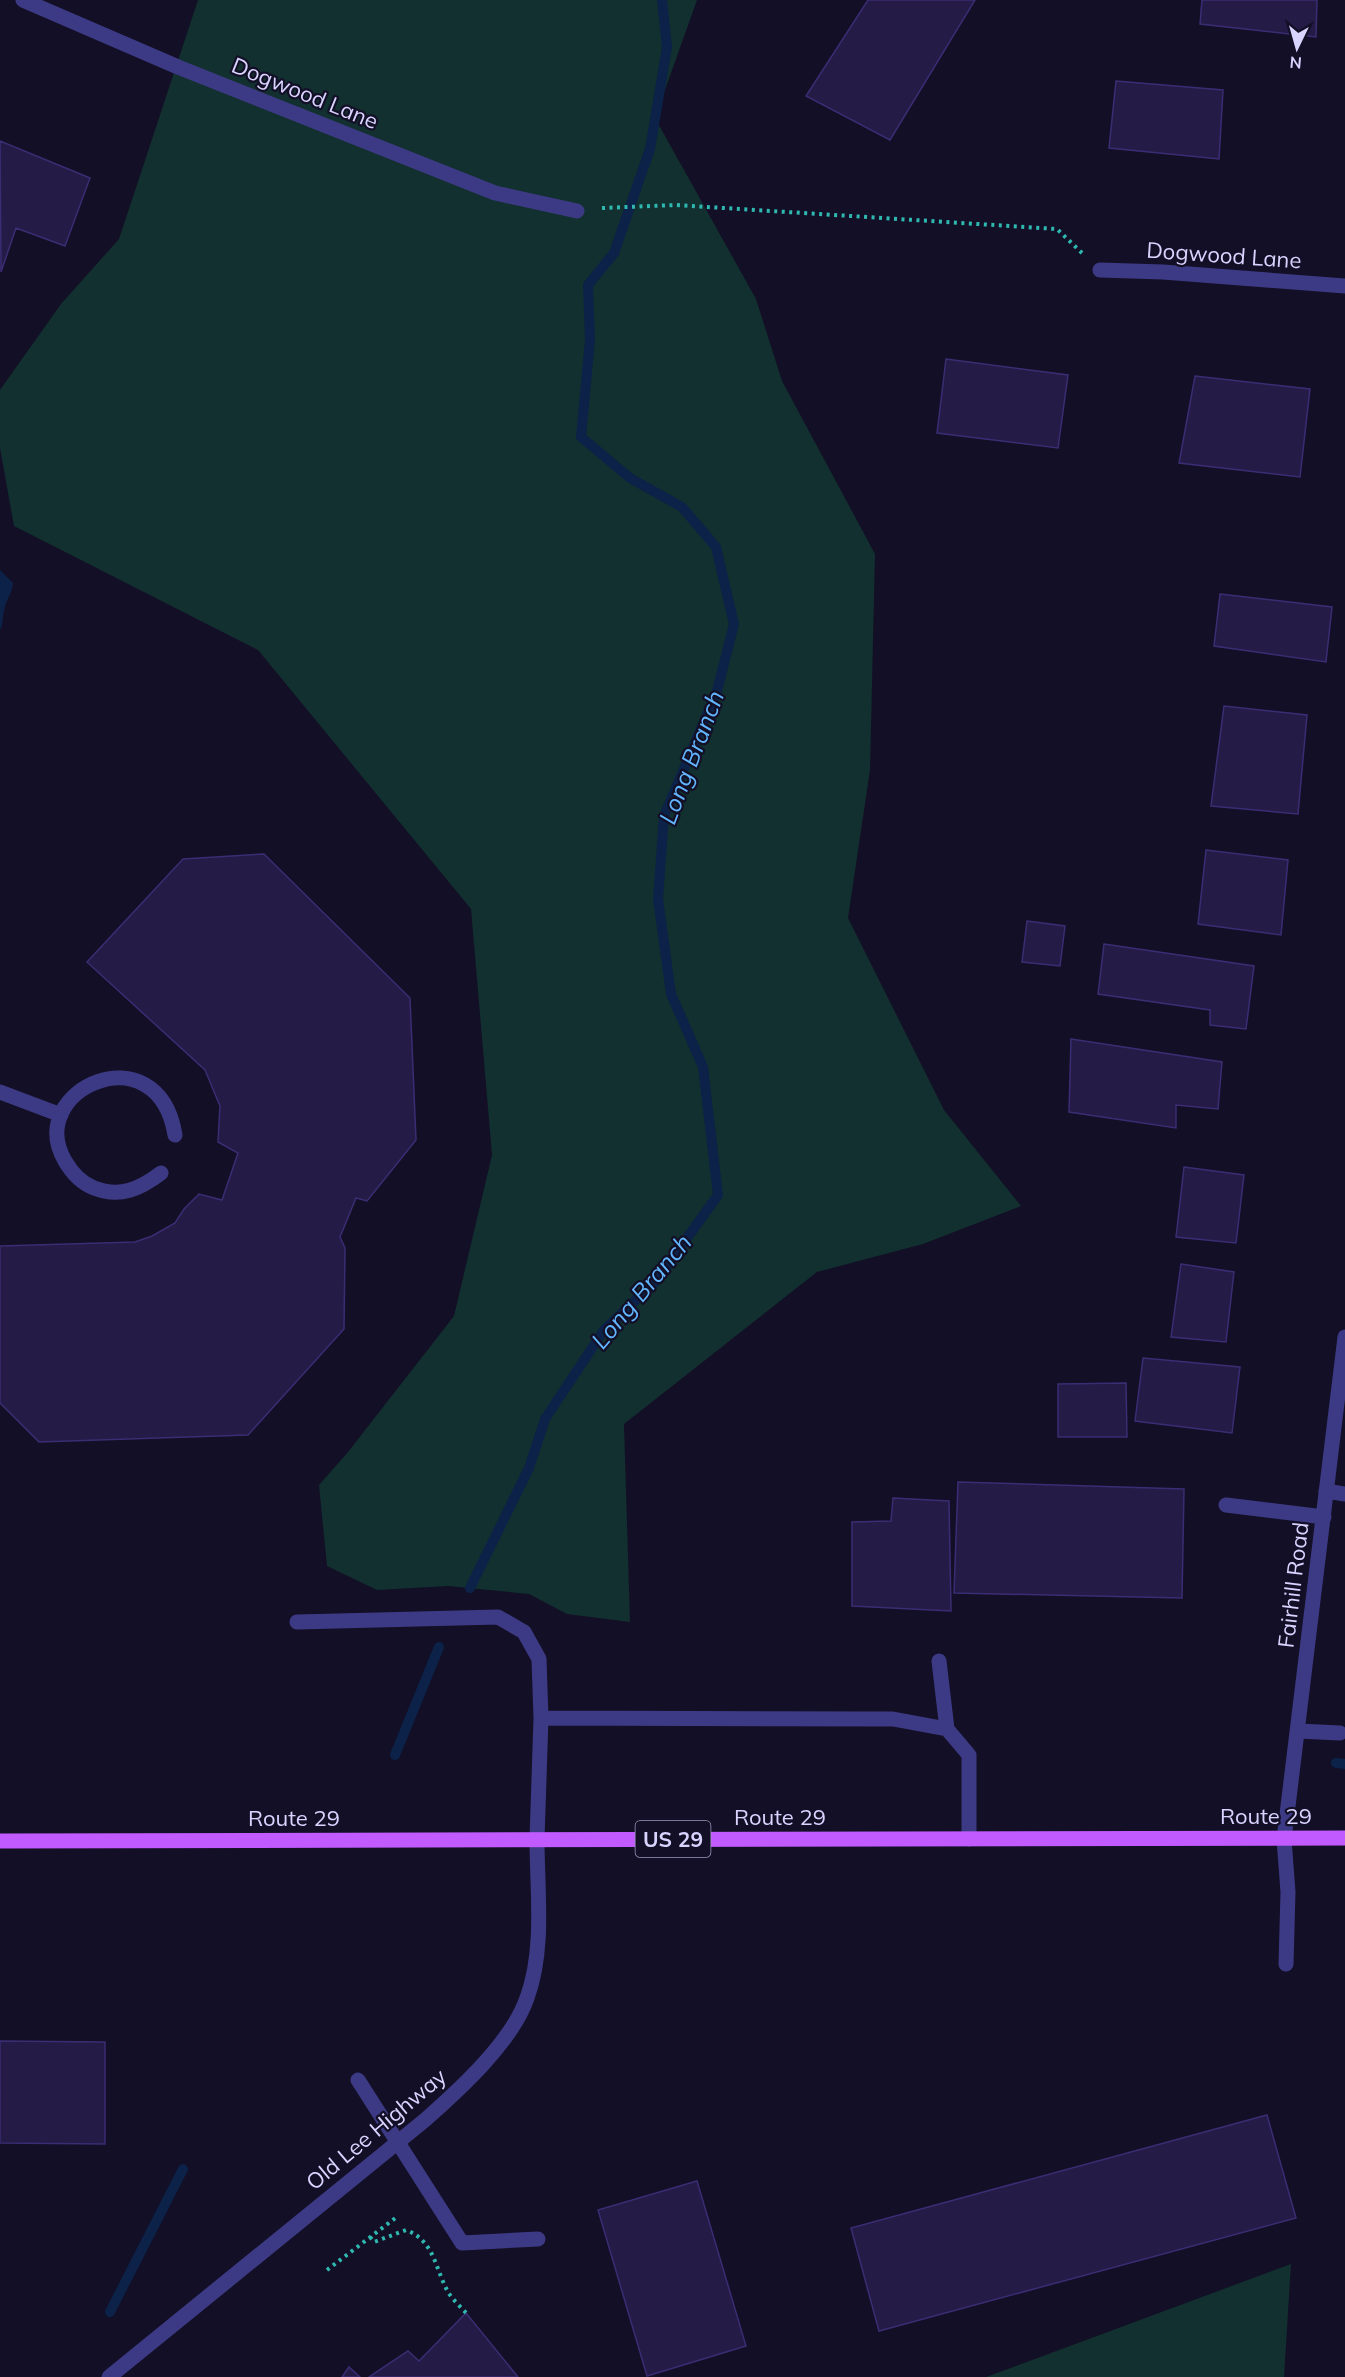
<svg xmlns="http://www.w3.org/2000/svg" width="1345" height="2377" viewBox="0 0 1345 2377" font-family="Mulish,sans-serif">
  <rect width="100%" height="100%" fill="#130f26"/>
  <path fill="#12302f" d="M198,0h499l-42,118 101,181 26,82 93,173 -5,216 -22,148 96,192 77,96 -98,38 -106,28 -193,152 6,198 -63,-8 -38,-20 -81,-8 -71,4 -50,-24 -8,-81 29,-33 106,-136 38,-161 -21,-246 -213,-259 -244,-124 -14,-78v-58l61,-86 58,-65z
    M1291,2264l-7,113h-298z"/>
  <path fill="#0c2248" d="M0,570l13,13c-1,12 -8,18 -9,28 -2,7 0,12 -4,19z"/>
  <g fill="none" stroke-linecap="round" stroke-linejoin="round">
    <path stroke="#0c2248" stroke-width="10" d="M470,1588l59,-120 16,-49 59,-89 52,-49 62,-86 -15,-128 -32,-73 -13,-95 6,-83 53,-125 17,-67 -18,-77 -34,-40 -52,-29 -49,-41 9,-97 -2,-55 26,-32 36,-104 17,-102 -5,-47
      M395,1755l44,-108
      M1336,1763l9,1
      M110,2312l73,-143"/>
  </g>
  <path fill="#241b47" stroke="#3b2d73" stroke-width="1.5" d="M868,0h107l-85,140 -84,-44z
    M1202,0h115l-1,37 -116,-13z
    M1116,81l107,9 -4,69 -110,-11z
    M0,141l90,37 -25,68 -49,-18 -15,44z
    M946,359l122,16 -10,73 -121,-15z
    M1195,376l115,13 -10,88 -121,-14z
    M1220,594l112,13 -6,55 -112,-16z
    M1224,706l83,9 -9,99 -87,-8z
    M1206,850l82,10 -7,75 -83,-11z
    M264,854l146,144 6,142 -49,61 -11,-3 -16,39 5,11 -1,81 -96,106 -209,7 -39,-39v-157l135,-4 17,-6 23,-13 9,-14 15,-15 23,6 16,-47 -20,-11 2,-36 -15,-36 -118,-108 96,-103z
    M1027,921l38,5 -5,40 -38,-4z
    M1104,944l150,22 -8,63 -36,-4v-15l-112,-16z
    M1071,1039l151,23 -4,47 -42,-4v23l-107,-16z
    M1184,1167l60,8 -8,68 -60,-6z
    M1181,1264l53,8 -8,70 -55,-5z
    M1143,1358l97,9 -8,66 -97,-12z
    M1126,1383l1,54h-69v-53z
    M958,1482l226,7 -2,109 -228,-5z
    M893,1498l56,3 2,110 -99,-5v-84l39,-1z
    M0,2041l105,1v102l-105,-1z
    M1267,2115l29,103 -417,113 -28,-103z
    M697,2181l49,165 -99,30 -49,-166z
    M466,2313l52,64h-149l39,-26 11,10z
    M349,2367l11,10h-18z"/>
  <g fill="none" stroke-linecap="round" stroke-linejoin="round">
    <path stroke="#2fb8b0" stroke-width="4" stroke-dasharray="3 4.5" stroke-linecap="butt" d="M602,208l74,-3 381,24 25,24
      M370,2237l4,5 32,-12c30,11 29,42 44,65 4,6 11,12 16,18
      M327,2270l71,-54"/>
    <path stroke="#3d3a85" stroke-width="15" d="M0,1092l61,23
      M161,1173c-21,16 -41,25 -67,15 -13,-5 -22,-15 -29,-27 -42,-72 93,-131 110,-26
      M1326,1491l19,3
      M1226,1505l98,12
      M297,1622l201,-5 26,15 15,27 2,59
      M939,1661l8,68
      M1298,1731l42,2
      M537,1839l4,-121 352,1 54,10 22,26v84
      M1284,1839l4,53 -2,72
      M358,2080l104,163 76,-4"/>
    <path stroke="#3d3a85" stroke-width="15" d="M23,0l155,67 317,126 82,18
      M1100,270l63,2 182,14
      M1284,1839l61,-502"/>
    <path stroke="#3d3a85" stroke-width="15" d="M109,2377l316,-257c34,-30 87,-78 102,-122 18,-49 10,-107 10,-159"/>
    <path stroke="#c25bff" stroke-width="15" d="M0,1841l1345,-3"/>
  </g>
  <g text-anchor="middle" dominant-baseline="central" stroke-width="4.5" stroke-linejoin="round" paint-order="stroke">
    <rect fill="#130f26" stroke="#9e99be" stroke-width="1.5" x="635.5" y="1821" width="75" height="36" rx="4.5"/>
    <g font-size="21" font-weight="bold" fill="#d9d4ff">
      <text x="673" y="1839">US 29</text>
    </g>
    <g font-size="22" fill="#d9d4ff" stroke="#130f26">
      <text transform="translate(305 93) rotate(22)">Dogwood Lane</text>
      <text transform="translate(1224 255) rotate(4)">Dogwood Lane</text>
      <text transform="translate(1293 1585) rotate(-83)">Fairhill Road</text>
      <text x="1266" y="1816">Route 29</text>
      <text x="780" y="1817">Route 29</text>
      <text x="294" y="1818">Route 29</text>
      <text transform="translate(376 2129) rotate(-40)">Old Lee Highway</text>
    </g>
    <g font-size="24" font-style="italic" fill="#62b6ff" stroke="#130f26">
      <text transform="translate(691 757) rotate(-69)">Long Branch</text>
      <text transform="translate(641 1291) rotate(-50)">Long Branch</text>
    </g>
  </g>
  <g transform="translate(1297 48) rotate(185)" stroke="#130f26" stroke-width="4.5" paint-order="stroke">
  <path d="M0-4.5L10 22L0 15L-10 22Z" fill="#d9d4ff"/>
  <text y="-9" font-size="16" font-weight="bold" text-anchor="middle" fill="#d9d4ff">N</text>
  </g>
</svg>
